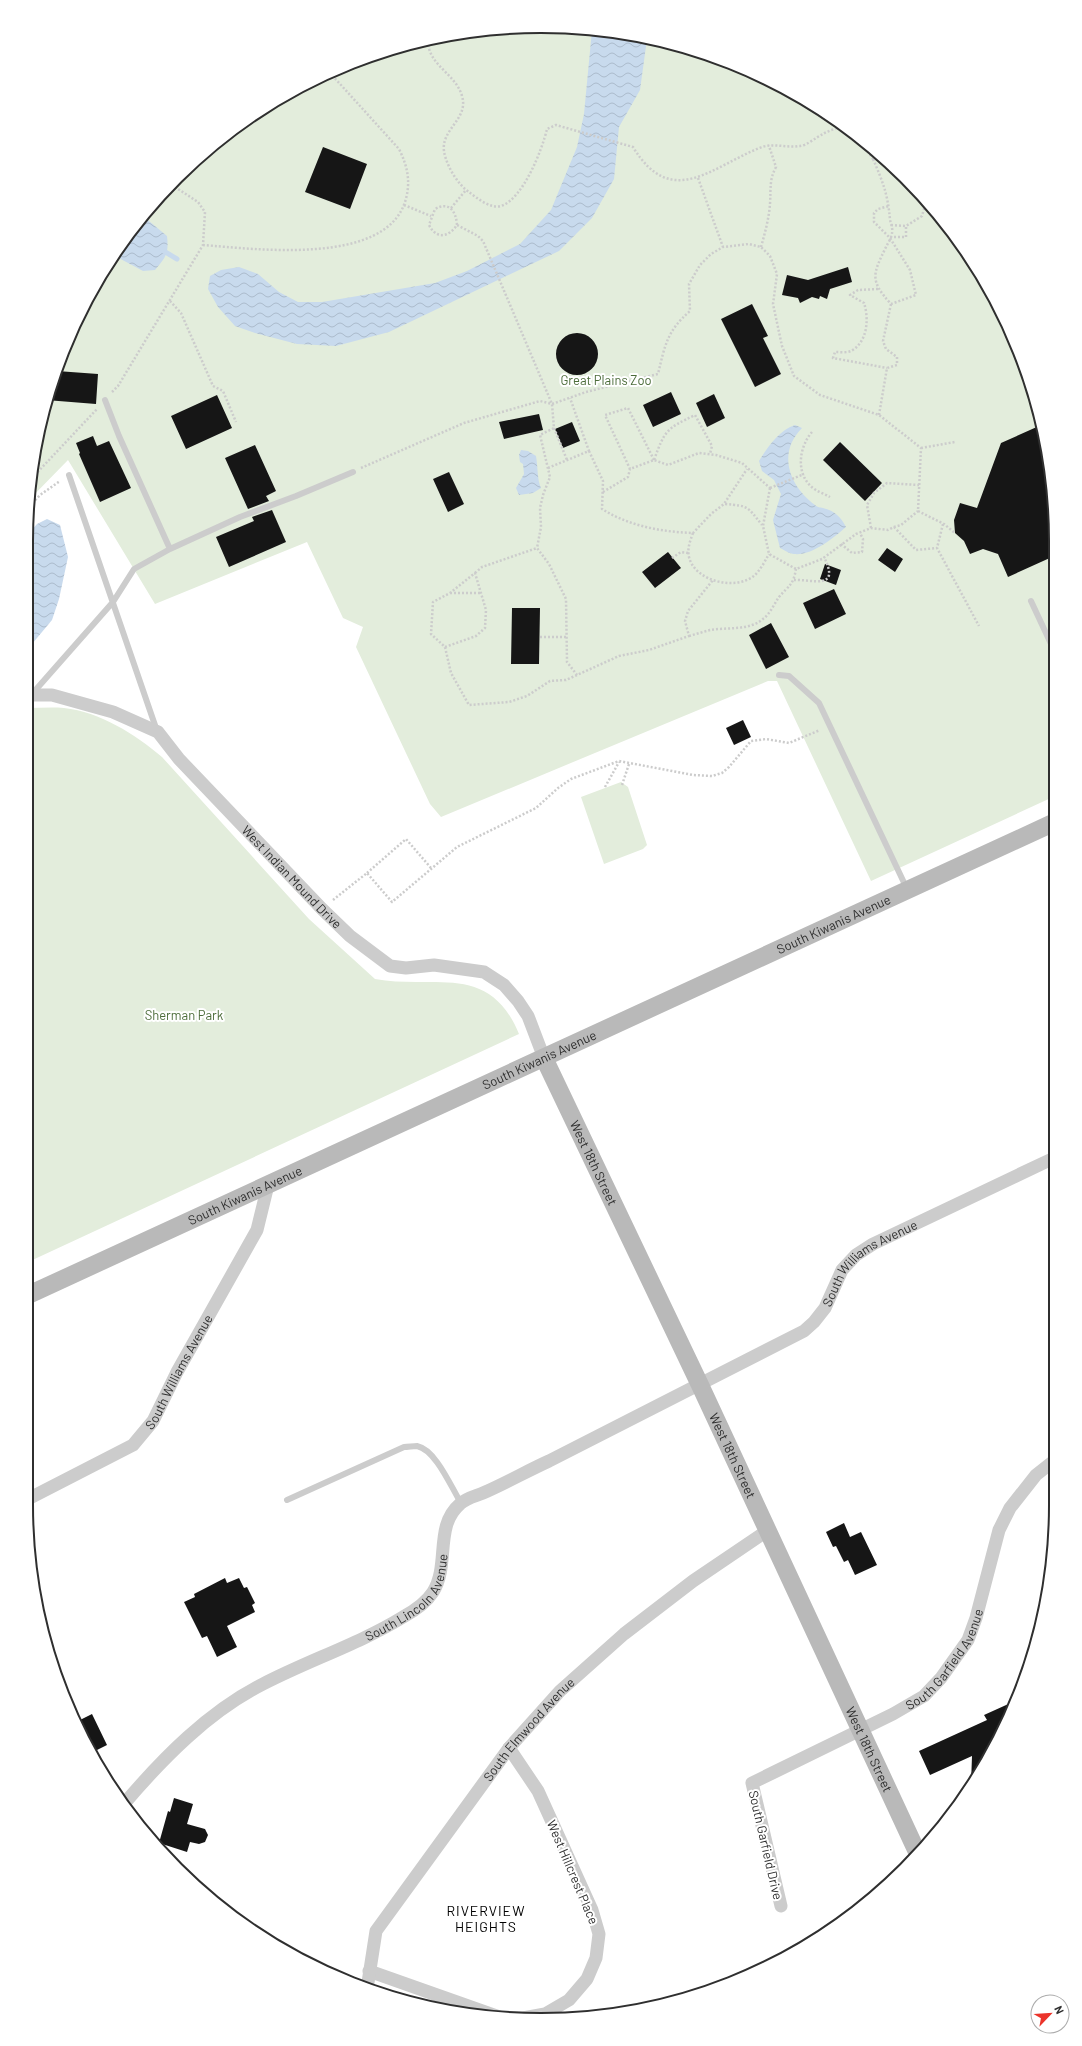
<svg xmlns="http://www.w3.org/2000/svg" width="1082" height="2046" viewBox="0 0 1082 2046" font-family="Barlow,sans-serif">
  <defs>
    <pattern id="water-waves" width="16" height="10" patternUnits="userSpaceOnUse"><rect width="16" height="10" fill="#c8daed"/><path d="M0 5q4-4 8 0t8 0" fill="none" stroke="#acbbcc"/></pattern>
  </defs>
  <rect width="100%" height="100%" fill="#fff"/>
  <path fill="#e3eddc" d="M575,27l100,17 94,35 111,75 70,74 67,116 35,130 1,323 -182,84 -94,-200h-9l-327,136 -11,-13 -74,-157 7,-20 -20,-9 -36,-76 -152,62 -87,-144 -40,41 15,-93 36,-95 54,-86 69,-73 82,-59 92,-42 98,-23z
    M27,708c12,0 25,-1 37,0 36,4 71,26 98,49l147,162 66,60c58,11 114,-18 144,55l-493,229z
    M621,782l7,5 19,58 -4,4 -39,15 -23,-67z"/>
  <path fill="url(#water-waves)" d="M592,30l55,9 -7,51 -21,37 -5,52 -22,39 -33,33 -170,81 -53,14 -39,-2 -42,-11 -20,-7 -17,-19 -10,-18 2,-13 11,-6 18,-3 19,7 21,18 19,10h24l113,-19 32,-12 53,-27 31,-34 26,-63 7,-33z
    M143,216l24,20c2,17 -1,21 -12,34l-12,1 -28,-15 18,-29z
    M795,425l7,3c-25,25 -13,58 13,77 3,3 5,2 8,3 12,3 18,9 23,19 -13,11 -34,29 -52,27 -4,0 -10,-4 -14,-6l-7,-28 8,-26 -7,-14 -12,-9 -3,-10c9,-14 19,-30 36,-36z
    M521,450l7,1 8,5c2,11 1,24 5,32l-8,5 -14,2 -3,-7 8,-14 -1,-10 -3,-2 -1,-7z
    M47,519l13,6 8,32 -9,42 -7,21 -25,30v-74l5,-26 -2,-18 7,-8z"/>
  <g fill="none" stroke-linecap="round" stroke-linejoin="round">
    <path stroke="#c8daed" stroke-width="5" d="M162,250l15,9"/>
  </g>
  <path fill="#161616" d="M323,147l44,17 -17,45 -45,-17z
    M848,267l4,15 -22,7 -3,10 -7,-3 -1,3 -7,-2 -12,6 -2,-5 -16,-3 5,-20 21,5z
    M752,304l16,32 -5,2 18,36 -26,13 -34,-68z
    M556 354a21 21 0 1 1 42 0a21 21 0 1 1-42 0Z
    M57,371l41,3 -2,30 -50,-4z
    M671,392l10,22 -28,13 -10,-22z
    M714,394l11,24 -18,9 -11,-24z
    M217,395l15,33 -46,21 -15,-33z
    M539,414l4,16 -39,9 -5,-17z
    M572,422l8,19 -17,7 -8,-19z
    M1039,426l13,48v83l-44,20 -10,-23 -15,-5 -13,5 -6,-13 -9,-8 -1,-13 6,-17 17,5 24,-65z
    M93,436l4,10 12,-5 22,47 -31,14 -21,-48 1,-1 -4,-10z
    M840,442l42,41 -17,18 -42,-41z
    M255,445l21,46 -10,5 3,5 -21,8 -23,-51z
    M449,472l15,32 -16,8 -15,-33z
    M272,510l14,32 -57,25 -13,-30 38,-16 -2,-4z
    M887,548l16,11 -8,13 -17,-12z
    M668,552l13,16 -26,20 -13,-16z
    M825,564l16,6 -5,15 -16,-6z
    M834,589l12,25 -31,15 -12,-26z
    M512,608h28l-1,56h-28z
    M771,623l18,34 -23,12 -17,-34z
    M743,720l8,17 -17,8 -8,-17z
    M844,1523l6,14 11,-5 16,33 -22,10 -7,-15 -4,2 -8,-16 -3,1 -7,-15z
    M225,1578l2,5 12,-5 5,10 3,-1 8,16 -3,2 3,7 -28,14 10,21 -20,10 -10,-21 -5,2 -18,-36 11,-5 -1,-3z
    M1015,1701l-12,32 -32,51 1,-28 -42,19 -11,-24 68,-31 -3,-5z
    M92,1714l15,31 -16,8 -11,-23 4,-2 -4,-8z
    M174,1798l19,6 -6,20 18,5 3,6 -3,7 -6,2 -9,-2 -3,10 -28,-9 9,-32 2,1z"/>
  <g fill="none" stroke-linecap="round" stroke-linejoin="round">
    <path stroke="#ccc" stroke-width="2.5" stroke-dasharray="2 2" stroke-linecap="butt" d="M428,41c0,24 28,33 34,55 7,23 -21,33 -18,55 2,14 14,34 25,41 8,6 21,17 32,14 22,-7 41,-56 46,-77l9,-4 77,22c39,64 79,19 129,0 12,-4 25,1 37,-1 8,0 17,-9 24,-12 5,-3 11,-5 17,-7
      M861,141l12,18 11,-1
      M873,159c10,23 15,36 17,61 1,4 3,9 2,13 0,4 -4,10 -6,14 -13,27 -17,33 5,57l25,-9 -6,-25 -20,-32 -16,-16v-9l4,-4 11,-3
      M698,178l25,69
      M404,205l27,11
      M451,208l15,-18
      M457,225c-1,-14 -8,-24 -22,-16l-6,16c7,14 19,13 28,0l21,11 5,5 69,163 2,24 -14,7 10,42 -7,18 -3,13 1,19 -4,21
      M891,225l15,1
      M890,237h16v-11l16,-10 4,-14
      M203,245c53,4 181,21 202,-43 6,-19 3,-35 -6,-53l-68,-75
      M761,247c4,-14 8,-29 9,-43 1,-15 -1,-24 6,-37l-7,-21
      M878,289l-20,1 -8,5 14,8c5,15 4,39 -13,48 -4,2 -11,1 -16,1l-2,6 54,10
      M170,301l11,12 32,73 10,5 13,31
      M112,392l6,-6 85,-141 2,-33 -7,-10 -26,-17
      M879,415l8,-47 10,-3v-8l-11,-8 -3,-8 8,-37
      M554,428l13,32
      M812,432c-13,15 -17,42 1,56 5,4 12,6 17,9
      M921,448l34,-6
      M589,451l14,30 -1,28c27,17 60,23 91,24l18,-19 13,-10 23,-35
      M654,460l-26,-52 -23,7 25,54 24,-9 14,5 31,-12 17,2 26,8 28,25
      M654,460c11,-30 12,-31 41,-45l17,31 -2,8
      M361,468l103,-45 76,-22 12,3 34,-12 72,-18c7,-29 9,-43 32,-63l-1,-27 11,-19 11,-11 12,-7 26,-3 12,3 9,9 7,18 -4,30 9,42 12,30 26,19 59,20 42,33 -3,63 26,13 11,9
      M548,468l41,-17 -19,-53
      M32,478l65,-69
      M770,488l-7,38 6,28 27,15 26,-10 34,-25 15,-6 17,2 6,-3 7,-2 17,-14
      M770,488l34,-14
      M603,492l25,-15 2,-8
      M725,504c24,2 22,2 37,21
      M27,509l13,-14 20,-14
      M943,524l-6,24 42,78
      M894,527l22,23 21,-2
      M871,528l-4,-23 7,-12 13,-10 32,2
      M693,533c-3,8 -6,16 -4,24 6,25 48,34 66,18 6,-6 10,-14 14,-21
      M841,544l11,9 10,-1 1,-13 -3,-6
      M672,558l9,-6 8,1
      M475,573l7,-6 55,-19 12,16 17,35 1,63 10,13
      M794,580c18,-1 47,11 30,-23
      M450,593h31
      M689,636c7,-2 14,-4 21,-6 17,-3 39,1 53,-11 7,-5 11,-15 16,-22 10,-12 14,-11 17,-28
      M540,637h27
      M445,647l31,-11 9,-8 1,-18 -11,-37 -25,20 -17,9 -2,32 14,13 6,26 18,32 40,-3 18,-6 23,-15 16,-1 53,-24 30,-6 40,-14 -4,-15 3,-10 25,-31
      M622,785l7,-21
      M605,787l14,-25
      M367,873l39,-34 25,29
      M333,900l34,-27 25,29 65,-55 79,-39 22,-20 13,-9 48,-18 74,14 19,1 10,-3 7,-6 22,-26 15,-2 23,4 31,-13"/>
    <path stroke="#ccc" stroke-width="6" d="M105,400l14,36 51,113
      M69,475l88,256
      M1031,601l21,45
      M779,675l10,1 30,27 88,186
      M32,694l81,-92 21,-33 36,-20 70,-32 56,-21 57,-24
      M287,1500l117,-53c4,0 9,-1 13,-1 19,4 34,41 44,57"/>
    <g stroke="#ccc" stroke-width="13">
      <path id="s1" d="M27,695h25l61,17 45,20 21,27 143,150 28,27 40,30 16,2 28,-3 50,7 20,13 14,16 10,15 16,42"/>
      <path id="s2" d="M26,1500l107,-55 20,-24 24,-49 80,-142 11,-45"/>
      <path id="s3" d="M123,1805c40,-47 85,-93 140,-121 46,-24 96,-40 140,-67 11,-6 23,-14 30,-25 17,-27 1,-66 27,-88 6,-6 16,-8 23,-11 23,-10 44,-22 66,-32 85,-43 170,-86 255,-130l10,-9 11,-14 17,-38 14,-15 17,-11 181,-86"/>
      <path id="s4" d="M781,1906l-29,-123 141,-69 31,-18 17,-18 27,-38 8,-22 23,-88 11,-22 26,-33 19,-15"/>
      <path d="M369,1971l133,47"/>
      <path id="s5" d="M367,1989l9,-58 133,-183 51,-57 64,-57 69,-53 74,-50"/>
      <path d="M504,2018h19l22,-4 24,-14 18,-21 9,-21 3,-24 -7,-24 -54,-119 -29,-43"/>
    </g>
    <g stroke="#b9b9b9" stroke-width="18">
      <path id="s6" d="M544,1058l156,327 218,469"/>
      <path id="s7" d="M26,1296l1027,-473"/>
    </g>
  </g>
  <g text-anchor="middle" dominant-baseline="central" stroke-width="4" stroke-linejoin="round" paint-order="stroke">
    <g font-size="13" fill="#4c6c3a" stroke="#fff">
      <text x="606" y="380">Great Plains Zoo</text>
      <text x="184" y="1015">Sherman Park</text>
    </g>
    <g font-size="13" fill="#2f2f2f" stroke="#fff">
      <text stroke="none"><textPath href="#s1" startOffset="335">West Indian Mound Drive</textPath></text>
      <text stroke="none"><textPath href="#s7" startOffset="889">South Kiwanis Avenue</textPath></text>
      <text stroke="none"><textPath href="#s7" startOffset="565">South Kiwanis Avenue</textPath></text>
      <text stroke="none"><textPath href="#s6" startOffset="116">West 18th Street</textPath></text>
      <text stroke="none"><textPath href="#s7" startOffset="241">South Kiwanis Avenue</textPath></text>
      <text stroke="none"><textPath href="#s3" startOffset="958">South Williams Avenue</textPath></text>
      <text stroke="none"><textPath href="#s2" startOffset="207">South Williams Avenue</textPath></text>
      <text stroke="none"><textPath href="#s6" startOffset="440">West 18th Street</textPath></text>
      <text stroke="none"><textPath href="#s3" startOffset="360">South Lincoln Avenue</textPath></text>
      <text stroke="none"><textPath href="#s4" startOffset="361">South Garfield Avenue</textPath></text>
      <text stroke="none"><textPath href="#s5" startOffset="312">South Elmwood Avenue</textPath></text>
      <text stroke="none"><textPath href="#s6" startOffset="764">West 18th Street</textPath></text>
      <text transform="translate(766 1845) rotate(77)">South Garfield Drive</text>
      <text transform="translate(573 1872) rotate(67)">West Hillcrest Place</text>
    </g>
    <g font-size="14" letter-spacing="1" fill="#000" stroke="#fff">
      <text x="486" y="1910">RIVERVIEW<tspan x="486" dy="16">HEIGHTS</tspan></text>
    </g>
  </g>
  <path d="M0 0H1082V2046H0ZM541 33H541A508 508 0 0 1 1049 541V1505A508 508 0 0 1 541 2013H541A508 508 0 0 1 33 1505V541A508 508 0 0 1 541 33Z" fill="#fff" fill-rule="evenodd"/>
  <path fill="none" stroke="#2f2f2f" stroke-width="2" d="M541 33H541A508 508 0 0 1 1049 541V1505A508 508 0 0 1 541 2013H541A508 508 0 0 1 33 1505V541A508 508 0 0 1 541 33Z"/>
  <g transform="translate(1050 2014) rotate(65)"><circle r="19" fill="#ffffff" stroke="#acacac"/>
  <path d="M0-3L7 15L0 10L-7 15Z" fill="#eb342b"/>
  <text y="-6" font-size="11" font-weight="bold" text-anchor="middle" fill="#2f2f2f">N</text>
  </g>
</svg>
